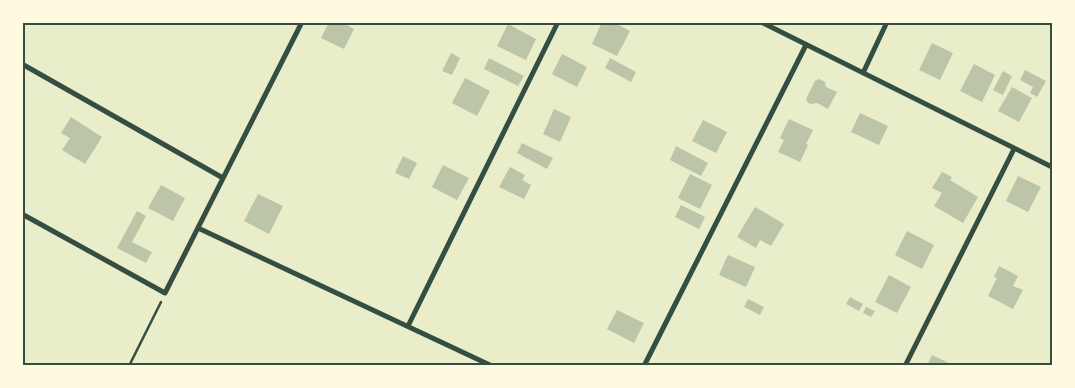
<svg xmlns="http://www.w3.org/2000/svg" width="1075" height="388" viewBox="0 0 1075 388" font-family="'Open Sans',sans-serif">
  <rect width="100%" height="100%" fill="#e9edc9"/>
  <path fill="#bcc5a7" d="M329,22h13l12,7 -10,20 -23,-11z
    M602,22h11l17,9 -13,25 -25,-12z
    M508,24l28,15 -10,21 -29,-14z
    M932,43l21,10 -13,27 -21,-10z
    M451,53l9,5 -8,17 -10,-4z
    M562,54l25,13 -10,20 -25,-13z
    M489,58l35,18 -6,10 -34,-17z
    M610,58l26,14 -5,10 -26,-14z
    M974,64l21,11 -13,27 -22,-11z
    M1025,70l21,11 -9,16 -7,-4 3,-6 -13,-7z
    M1003,71l9,5 -9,19 -10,-5z
    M465,78l25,13 -13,25 -25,-13z
    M819,79l6,3 1,5 11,5 -9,17 -11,-6 -5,1 -4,-1 -2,-4 9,-18z
    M1012,87l20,11 -13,24 -21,-11z
    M554,109l17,8 -11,25 -17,-8z
    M860,113l28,13 -9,19 -28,-13z
    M71,117l31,20 -17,27 -23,-14 8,-12 -9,-5z
    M789,119l24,11 -7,14 2,1 -8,17 -22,-10 6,-12 -4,-2z
    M703,120l24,12 -11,21 -24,-12z
    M522,143l31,15 -6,11 -30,-16z
    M676,146l32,17 -7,13 -31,-16z
    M403,156l14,7 -8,16 -14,-6z
    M443,165l26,13 -12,22 -25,-13z
    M510,167l15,8 -3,5 9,5 -7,14 -25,-12z
    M942,172l10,5 -2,3 28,17 -15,26 -29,-17 8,-13 -10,-5z
    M690,174l22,11 -12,24 -22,-11z
    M1018,176l23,11 -13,25 -22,-11z
    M161,185l24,13 -12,23 -25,-13z
    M258,194l25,12 -14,28 -25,-13z
    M681,205l24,12 -6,12 -24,-12z
    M755,207l29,17 -13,22 -11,-6 -4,8 -19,-11z
    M137,211l9,5 -14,26 20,10 -6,11 -29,-15z
    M907,231l27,14 -12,24 -27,-14z
    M728,255l27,12 -9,20 -27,-12z
    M999,266l19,10 -5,10 10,4 -10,19 -25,-13 9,-18 -3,-1z
    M889,275l22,12 -14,26 -22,-11z
    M850,297l13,7 -4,7 -13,-7z
    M748,299l16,8 -4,8 -16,-8z
    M866,307l9,4 -4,6 -8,-4z
    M617,310l27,13 -10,20 -27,-14z
    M932,355l23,11h-28z"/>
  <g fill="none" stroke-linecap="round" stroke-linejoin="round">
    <path stroke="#344e41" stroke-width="2.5" d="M129,366l32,-64"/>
    <path stroke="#344e41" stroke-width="5" d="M761,22l291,145
      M22,64l201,114
      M863,73l24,-51
      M22,214l143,79 137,-271
      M198,228l294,138
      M408,326l150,-304
      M644,366l162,-321
      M905,366l109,-217"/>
  </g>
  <rect width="1075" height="388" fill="none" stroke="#fefae0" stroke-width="48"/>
  <rect x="24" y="24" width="1027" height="340" fill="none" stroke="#344e41" stroke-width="2"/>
</svg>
